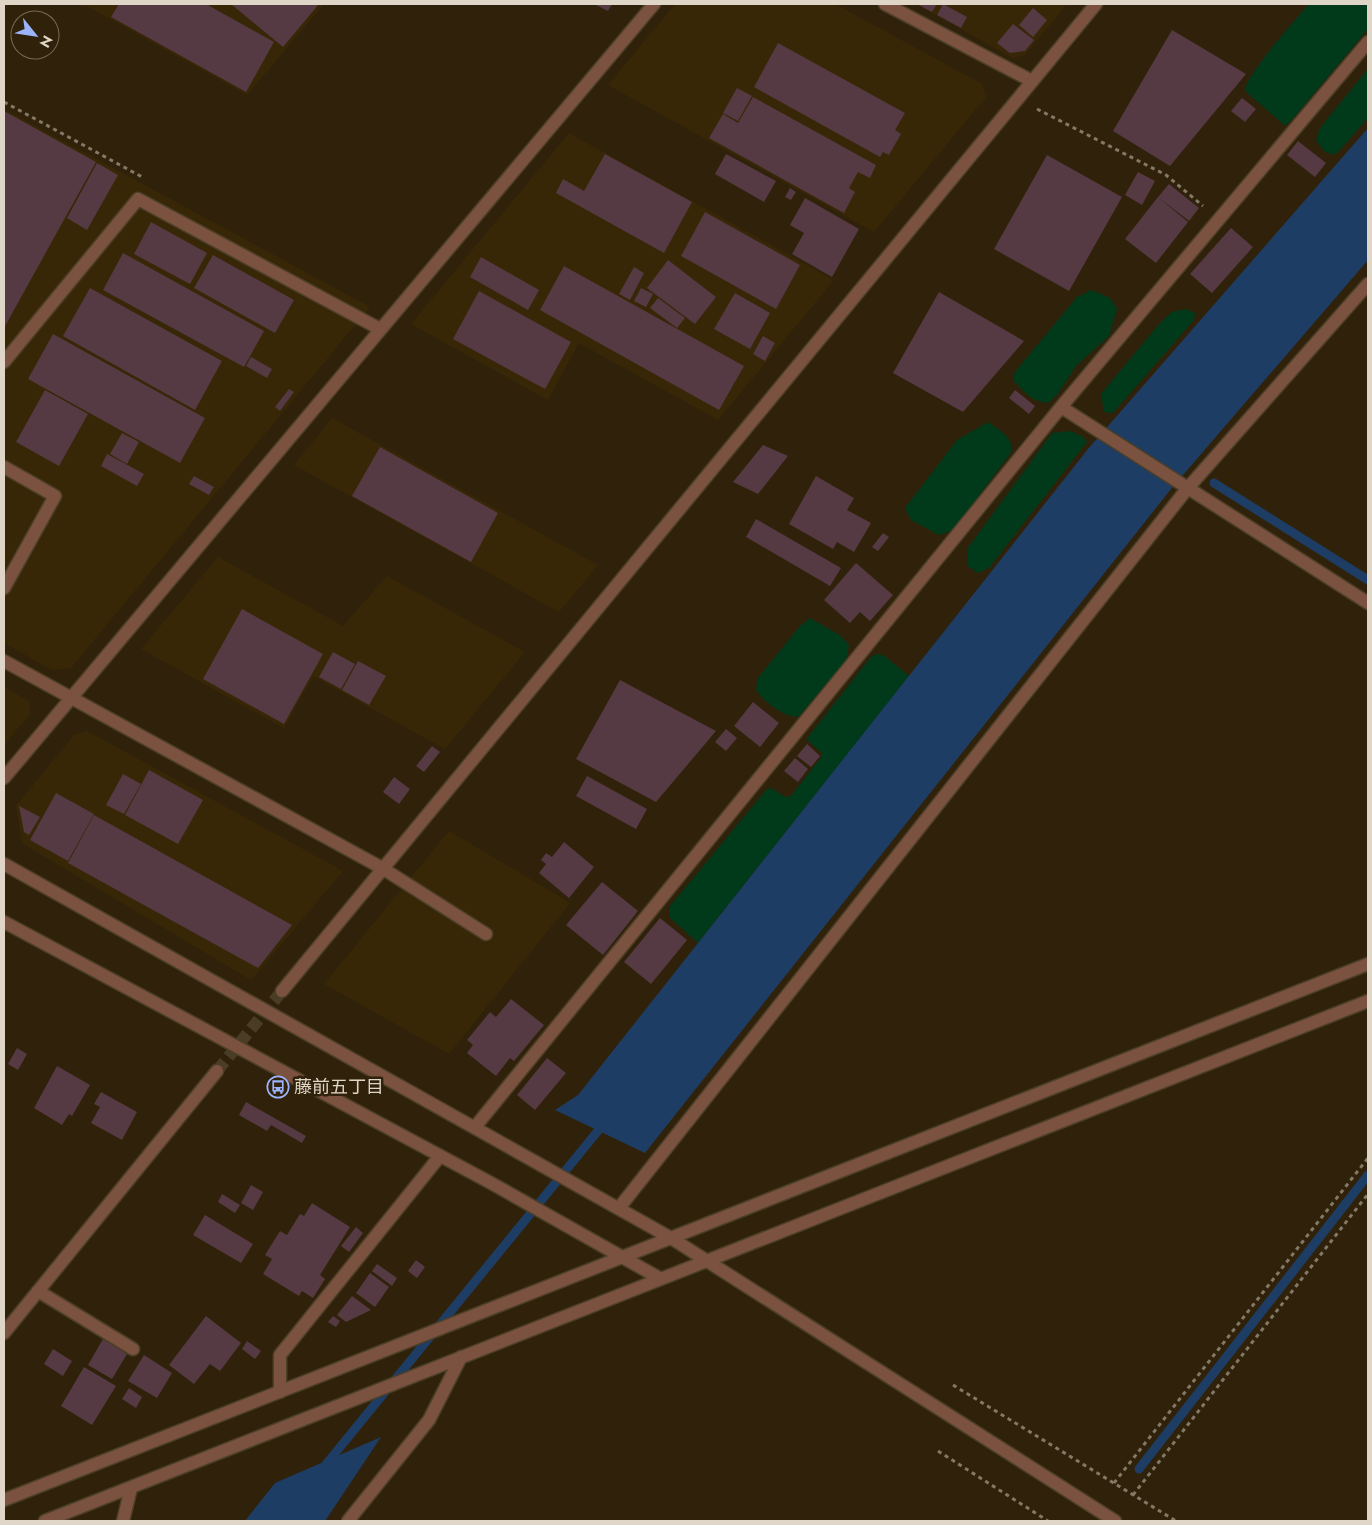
<svg xmlns="http://www.w3.org/2000/svg" width="1372" height="1525" viewBox="0 0 1372 1525" font-family="Jost,'Noto Sans JP',sans-serif">
  <rect width="100%" height="100%" fill="#30220a"/>
  <path fill="#382707" d="M83,4h241l-77,91z
    M675,4h160l147,80 4,13 -112,135 -266,-147z
    M916,4h151l-42,51 -12,3z
    M4,109l366,198 -299,361 -19,2 -48,-27z
    M569,133l265,147 -116,140 -139,-77 -31,57 -137,-76z
    M332,418l170,94 96,53 -39,47 -265,-147z
    M218,557l125,69 44,-50 138,76 -80,97 -132,-73 -29,52 -143,-79z
    M4,687l25,14 1,13 -26,31z
    M87,731l256,140 -92,109 -229,-137 -6,-37 58,-71z
    M449,831l121,72 -121,151 -125,-70z"/>
  <path fill="#003a1b" d="M1309,4h59v25l-79,94 -5,2 -39,-34c-1,-14 52,-73 64,-87z
    M1368,69v49l-28,32 -7,5 -9,-4 -8,-11 4,-12z
    M1091,290l19,8 7,11 -8,27 -33,30 -19,29 -9,8c-16,-1 -25,-12 -35,-23l2,-8 62,-75z
    M1185,309l10,4 -1,7 -81,93 -9,-1 -3,-18 58,-70 13,-12z
    M988,422c12,9 28,16 22,32l-57,76 -14,5 -28,-15 -6,-12 52,-68z
    M1070,431l12,5 5,6 -98,126 -11,5 -10,-7 -1,-17 85,-116z
    M810,618l31,18 8,9 -3,16 -48,56c-14,0 -36,-16 -42,-28l2,-11 42,-52z
    M877,654l6,1 26,21 -211,267 -29,-26 1,-11 97,-117 4,-1 14,9 6,-1 31,-40v-3l-14,-12v-4l63,-80z"/>
  <path fill="#1d3d64" d="M1368,128v132l-197,229 -526,664 -90,-43 23,-15 510,-646z
    M381,1437l-56,84h-80l30,-38z"/>
  <g fill="none" stroke-linecap="round" stroke-linejoin="round">
    <path stroke="#1d3d64" stroke-width="9" d="M1214,483l154,97
      M323,1468l283,-347
      M1139,1469l229,-294"/>
  </g>
  <path fill="#553943" d="M119,4h87l68,38 -28,50 -135,-75z
    M231,4h88l-36,43z
    M594,4h18l-4,7z
    M917,4h20l-5,8z
    M943,4l24,13 -6,11 -24,-13z
    M1033,8l14,12 -14,17 -14,-12z
    M1013,24l21,16 -9,11 -15,2 -13,-10z
    M1172,30l74,44 -76,92 -57,-35z
    M778,43l127,70 -10,17 6,4 -12,21 -6,-3 -3,5 -126,-70z
    M737,88l15,8 -14,25 -15,-8z
    M753,97l123,68 -6,13 -12,-6 -9,16 6,4 -11,21 -135,-75 14,-24 15,9z
    M1242,98l14,11 -11,13 -14,-11z
    M4,111l92,51 -92,166z
    M1298,141l28,22 -11,14 -28,-22z
    M605,154l87,48 -28,51 -108,-60 7,-14 21,12z
    M726,154l50,27 -12,21 -49,-28z
    M1047,155l75,42 -53,94 -75,-42z
    M97,163l21,12 -31,55 -20,-12z
    M1138,172l17,9 -13,24 -17,-10z
    M1169,184l30,24 -10,13 -31,-24z
    M790,188l6,4 -5,8 -6,-3z
    M1158,197l30,25 -32,41 -31,-24z
    M805,198l54,31 -27,48 -40,-23 12,-21 -14,-8z
    M705,212l95,53 -24,44 -95,-53z
    M151,222l56,31 -17,31 -56,-30z
    M1231,228l22,19 -41,46 -22,-19z
    M123,253l141,78 -20,36 -141,-77z
    M213,255l81,45 -19,33 -81,-45z
    M481,257l58,33 -11,20 -58,-33z
    M668,260l48,37 -21,27 -48,-36z
    M564,266l180,100 -25,44 -179,-100z
    M634,267l10,6 -14,27 -11,-6z
    M90,288l132,73 -27,49 -132,-74z
    M641,288l12,6 -7,13 -12,-6z
    M479,291l92,51 -26,47 -92,-50z
    M939,292l85,49 -61,71 -70,-39z
    M735,293l35,20 -20,36 -36,-20z
    M658,298l27,20 -8,10 -27,-20z
    M53,334l152,84 -25,45 -152,-84z
    M763,336l12,7 -10,18 -12,-7z
    M251,357l21,12 -5,9 -21,-12z
    M289,389l5,3 -14,19 -5,-4z
    M45,390l43,24 -29,52 -43,-24z
    M1015,390l20,16 -6,8 -20,-16z
    M122,433l17,9 -12,22 -17,-10z
    M763,445l25,11 -30,38 -25,-12z
    M380,447l118,66 -27,49 -119,-66z
    M107,454l37,20 -7,12 -36,-20z
    M194,476l20,11 -5,8 -20,-11z
    M816,476l38,22 -7,12 24,13 -17,29 -17,-10 -4,7 -44,-25z
    M756,519l85,49 -11,18 -84,-49z
    M883,533l6,4 -11,14 -6,-4z
    M856,563l37,32 -23,26 -10,-9 -10,11 -26,-23z
    M242,609l81,45 -39,70 -81,-45z
    M333,652l22,12 -14,25 -22,-12z
    M358,661l28,15 -17,29 -27,-15z
    M620,680l96,51 -60,71 -80,-43z
    M753,702l26,21 -19,24 -26,-21z
    M726,729l11,9 -11,13 -11,-9z
    M807,744l13,12 -9,11 -14,-11z
    M432,746l8,6 -16,20 -8,-6z
    M795,758l13,11 -10,13 -14,-11z
    M149,770l54,30 -25,44 -53,-29z
    M123,774l18,10 -17,30 -18,-9z
    M587,776l60,33 -11,20 -60,-33z
    M394,777l16,12 -11,15 -16,-12z
    M56,793l38,21 -26,47 -38,-21z
    M19,806l21,11 -11,18 -5,-3z
    M94,815l198,110 -34,43 -190,-105z
    M564,842l30,25 -25,31 -30,-25 7,-9 -5,-4 5,-7 6,4z
    M602,882l36,29 -35,44 -37,-30z
    M660,918l27,22 -36,44 -27,-22z
    M511,999l33,26 -30,36 -4,-3 -14,18 -29,-23 6,-8 -6,-5 23,-28 6,5z
    M17,1048l10,6 -9,16 -10,-6z
    M547,1058l19,15 -31,37 -18,-15z
    M57,1066l33,19 -18,31 -3,-2 -7,11 -28,-17z
    M101,1092l36,20 -15,28 -31,-17 9,-16 -6,-3z
    M246,1102l60,34 -4,7 -31,-18 -4,6 -28,-16z
    M251,1185l12,7 -10,18 -12,-7z
    M222,1194l18,11 -5,8 -17,-11z
    M312,1203l38,24 -30,48 5,4 -12,19 -11,-7 -3,5 -36,-22 9,-15 -7,-4 15,-24 7,4 13,-21 4,2z
    M205,1215l48,29 -12,19 -48,-28z
    M356,1227l7,6 -14,19 -8,-6z
    M416,1260l9,7 -8,11 -9,-7z
    M377,1264l20,14 -5,8 -20,-15z
    M370,1273l19,14 -14,20 -19,-14z
    M352,1296l19,14 -25,12 -9,-7z
    M206,1316l35,27 -21,28 -10,-7 -16,20 -25,-19z
    M333,1316l7,5 -4,6 -8,-5z
    M103,1339l24,15 -15,25 -24,-14z
    M247,1341l14,10 -6,8 -13,-10z
    M53,1349l19,12 -9,15 -19,-12z
    M144,1355l28,18 -15,25 -29,-17z
    M84,1367l32,19 -24,39 -31,-19z
    M129,1388l13,9 -6,11 -14,-9z"/>
  <g fill="none" stroke-linecap="round" stroke-linejoin="round">
    <path stroke="#4a3d26" stroke-width="12" stroke-dasharray="12 6" stroke-linecap="butt" d="M217,1071l65,-80"/>
    <g stroke="#4c3f28" stroke-width="15">
      <path id="service" d="M4,362l134,-163 242,130
        M4,467l51,29 -51,92
        M382,868l104,66
        M38,1291l95,58"/>
    </g>
    <g stroke="#4c3f28" stroke-width="15">
      <path id="minor" d="M885,4l147,77
        M1061,407l307,196
        M4,661l378,207
        M4,778l650,-774
        M475,1127l586,-720 307,-365
        M619,1208l568,-719 181,-205
        M280,1392v-37l160,-199
        M123,1521l8,-33
        M348,1521l81,-101 32,-63"/>
    </g>
    <g stroke="#4c3f28" stroke-width="15">
      <path id="tertiary" d="M4,864l667,374 444,283
        M4,922l487,261 170,96
        M282,991l814,-987
        M4,1333l213,-262
        M4,1500l1364,-536
        M45,1521l1323,-520"/>
    </g>
    <path stroke="#847966" stroke-width="3" stroke-dasharray="4 4" stroke-linecap="butt" d="M4,102l140,76
      M1037,109l129,66 37,31
      M953,1385l223,136
      M938,1451l110,70
      M1114,1483l254,-325
      M1133,1495l235,-301"/>
    <use href="#service" stroke="#7b523f" stroke-width="12"/>
    <use href="#minor" stroke="#7b523f" stroke-width="12"/>
    <use href="#tertiary" stroke="#7b523f" stroke-width="12"/>
  </g>
  <defs>
    <g id="bus-ring" transform="scale(1.125)"><circle r="9.5" fill="#30220a" stroke="#9cb4fd" stroke-width="1.5"/><path d="M-5-6H5V4H4V6H2V4H-2V6H-4V4H-5ZM-3.5-4V0h7V-4ZM-3.5 1.2v1.5H-2V1.2ZM2 1.2v1.5H3.5V1.2Z" fill="#9cb4fd"/></g>
  </defs>
  <g fill-rule="evenodd">
    <use href="#bus-ring" x="278" y="1087"/>
  </g>
  <g text-anchor="middle" dominant-baseline="central" stroke-width="5" stroke-linejoin="round" paint-order="stroke">
    <g font-size="18" fill="#dfd6c8" stroke="#30220a" text-anchor="start">
      <text x="294" y="1087">藤前五丁目</text>
    </g>
  </g>
  <rect width="1372" height="1525" fill="none" stroke="#dfd6c8" stroke-width="10"/>
  <g transform="translate(35 35) rotate(120)"><circle r="24" fill="#30220a" stroke="#766a56"/>
  <path d="M0-4L9 19L0 12L-9 19Z" fill="#9cb4fd"/>
  <text y="-8" font-size="14" font-weight="bold" text-anchor="middle" fill="#dfd6c8">N</text>
  </g>
</svg>
